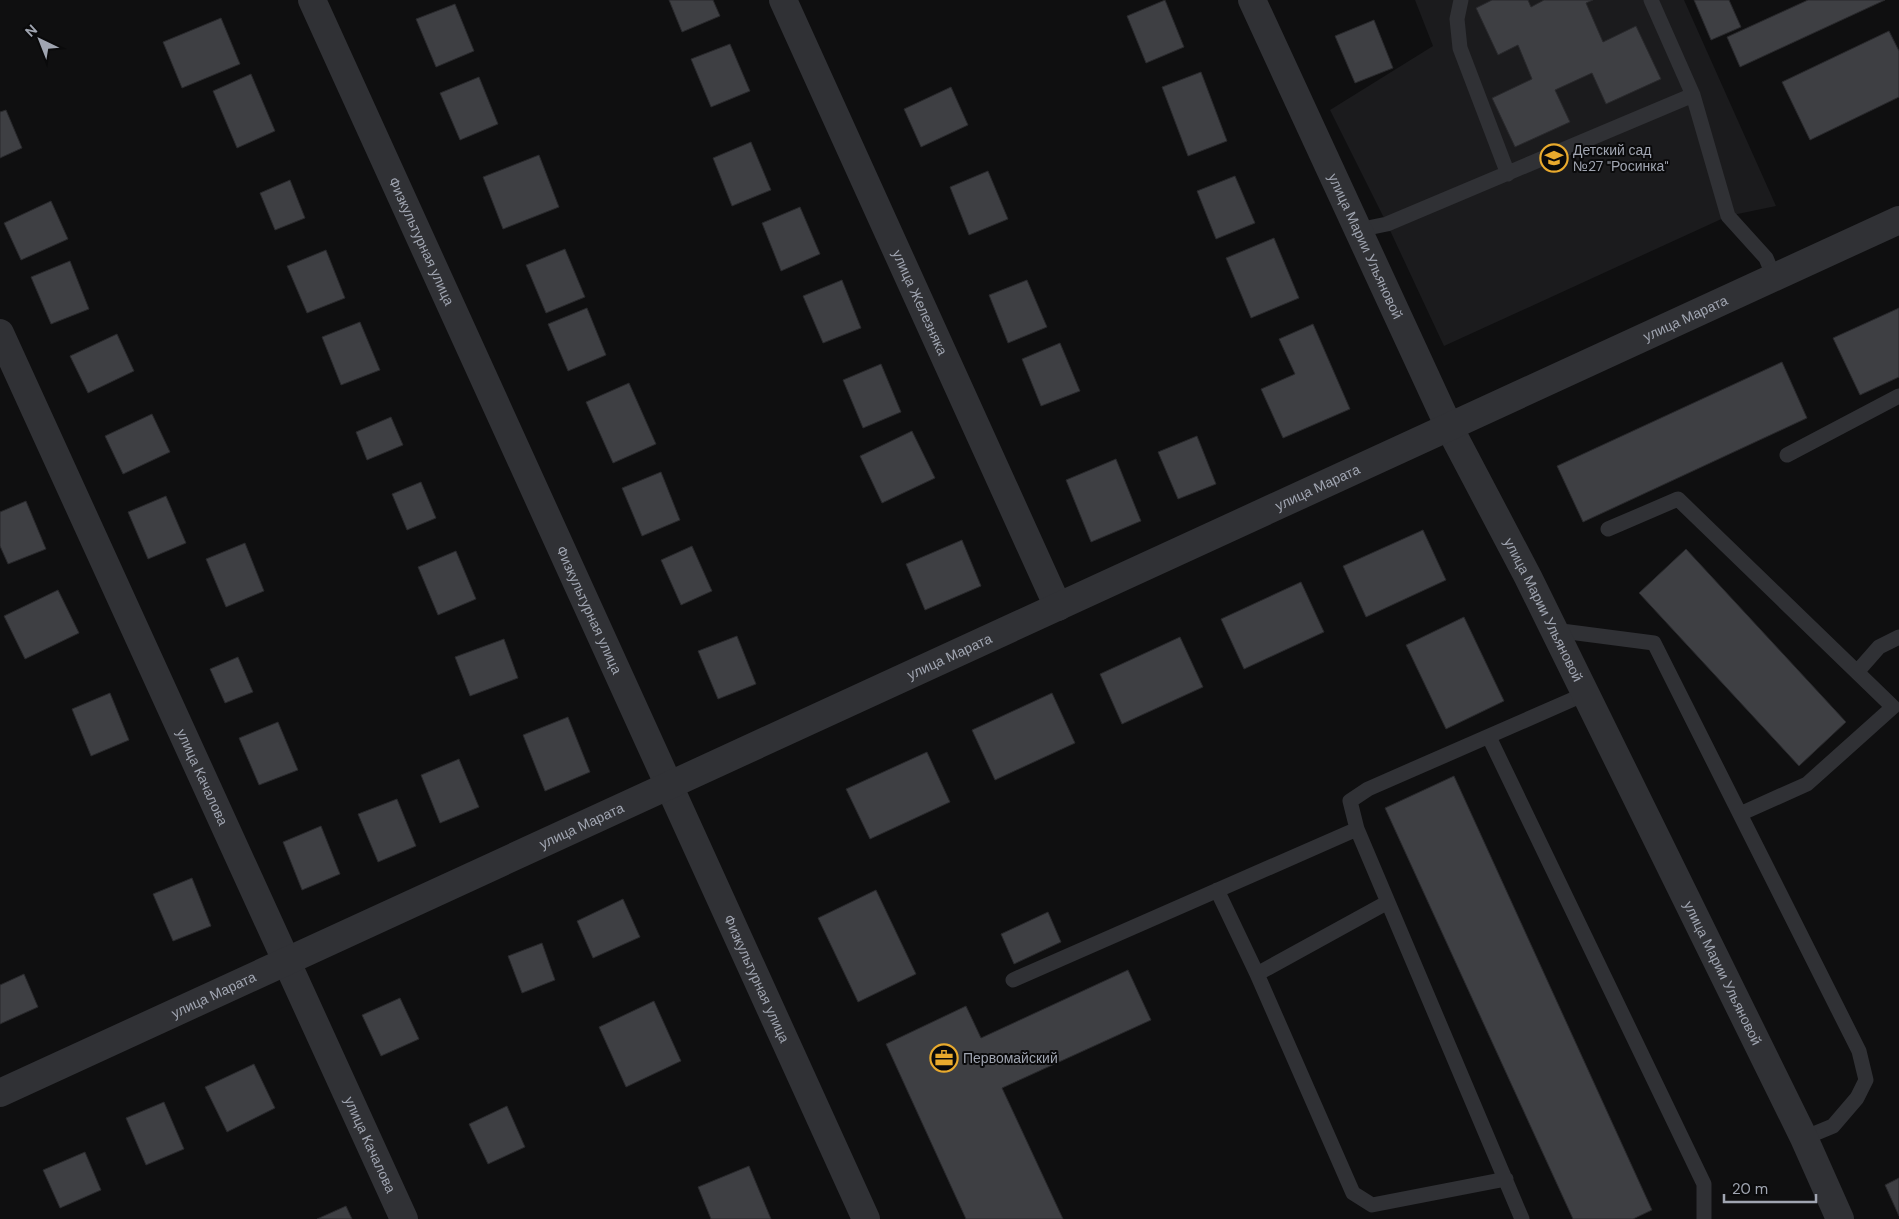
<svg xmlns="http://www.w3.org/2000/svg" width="1899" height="1219" viewBox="0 0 1899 1219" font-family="'DM Sans',sans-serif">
  <rect width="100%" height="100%" fill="#0f0f10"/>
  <path fill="#1b1b1d" d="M1415,0h269l92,206 -48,10 -284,130 -57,-122 -57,-114 103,-64z"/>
  <path fill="#3e3f43" stroke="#29292c" d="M669,0h44l7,16 -38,16z
    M1165,0l19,47 -38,16 -19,-47z
    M1492,0h36l3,7 13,-7h49l-7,3 17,39 33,-16 25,53 -55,25 -14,-31 -37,17 15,32 -55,25 -23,-49 40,-19 -14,-34 -20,10 -22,-47z
    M1694,0h35l12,27 -30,13z
    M1808,0h77l-145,67 -13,-30z
    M455,4l19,47 -38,16 -20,-48z
    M221,18l19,46 -58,24 -19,-46z
    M1374,20l19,48 -38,15 -20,-47z
    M1889,31l10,20v46l-89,43 -28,-58z
    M730,44l20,47 -39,16 -20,-48z
    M1201,72l26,69 -39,15 -26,-69z
    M251,74l24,57 -38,17 -24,-57z
    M479,77l19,47 -38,16 -20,-47z
    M951,87l17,38 -47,22 -17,-38z
    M6,110l16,38 -22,10v-46z
    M751,142l20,48 -39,16 -19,-48z
    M539,155l20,52 -56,22 -20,-52z
    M988,171l20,48 -39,16 -19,-48z
    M1235,176l20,47 -39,16 -19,-48z
    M290,180l15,38 -30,12 -15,-37z
    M51,201l17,38 -47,21 -17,-37z
    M800,207l20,47 -39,17 -19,-48z
    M1274,238l25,60 -48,20 -25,-60z
    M565,249l20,48 -39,16 -20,-48z
    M326,250l19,48 -38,15 -20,-47z
    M70,261l19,48 -38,15 -20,-47z
    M842,280l19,48 -38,15 -20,-47z
    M1027,280l20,47 -39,16 -19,-48z
    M587,308l19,47 -38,16 -20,-47z
    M1899,308v69l-39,18 -27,-57z
    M360,322l20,48 -39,15 -19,-48z
    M1313,324l37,85 -67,29 -22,-49 34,-15 -16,-35z
    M117,334l17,37 -46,22 -18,-37z
    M1060,343l20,48 -39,15 -19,-47z
    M1782,362l25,56 -224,104 -26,-56z
    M881,364l20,48 -38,16 -20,-48z
    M629,383l27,61 -43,19 -27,-61z
    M152,414l18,38 -47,22 -18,-38z
    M391,417l12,28 -36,15 -11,-28z
    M912,431l23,47 -53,25 -22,-47z
    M1197,436l19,48 -38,15 -20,-47z
    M1116,459l25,62 -50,21 -25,-62z
    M661,472l19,48 -38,16 -20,-48z
    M421,482l15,36 -29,12 -15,-36z
    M166,496l20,47 -38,16 -20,-47z
    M26,501l20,48 -38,15 -8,-18v-34z
    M1423,530l23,50 -80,37 -23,-51z
    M962,540l19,46 -56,24 -19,-46z
    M245,543l19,48 -38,16 -20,-48z
    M692,546l20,45 -31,14 -20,-45z
    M1686,549l160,173 -47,44 -160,-173z
    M456,551l20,48 -38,16 -20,-48z
    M1301,582l23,50 -80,37 -23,-50z
    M58,590l21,43 -54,26 -21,-43z
    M1464,617l40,84 -58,28 -40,-84z
    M737,636l19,48 -38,15 -20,-48z
    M1180,637l23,50 -81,37 -22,-50z
    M504,639l14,39 -48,18 -15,-39z
    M238,657l15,35 -28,11 -15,-34z
    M110,693l19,47 -38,16 -19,-47z
    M1052,693l23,50 -80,37 -23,-50z
    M568,717l22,55 -45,19 -22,-56z
    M278,722l20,48 -39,15 -20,-47z
    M927,752l23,50 -80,37 -24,-50z
    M459,759l20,48 -39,16 -19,-48z
    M1454,776l198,434 -19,9h-60l-188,-411z
    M397,799l19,47 -38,16 -20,-48z
    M321,826l19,48 -38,16 -19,-48z
    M192,878l19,48 -38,15 -20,-47z
    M876,890l40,84 -58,28 -40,-84z
    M623,899l17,38 -47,21 -16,-37z
    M1048,912l13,30 -47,22 -13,-30z
    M542,943l13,37 -33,13 -14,-37z
    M1128,970l23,50 -149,68 61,131h-97l-80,-175 80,-38 15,32z
    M24,974l14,33 -38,17v-39z
    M400,998l19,41 -38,17 -19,-41z
    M654,1001l27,60 -55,26 -27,-60z
    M254,1064l21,44 -48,24 -22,-45z
    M164,1102l20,47 -38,16 -20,-47z
    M507,1106l18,41 -37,17 -19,-40z
    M85,1152l16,38 -41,18 -17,-38z
    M749,1166l22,53h-60l-13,-32z
    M1899,1178v38l-14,-31z
    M346,1206l6,13h-35z"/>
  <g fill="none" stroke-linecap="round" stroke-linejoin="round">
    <path stroke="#303135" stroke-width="15" d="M1461,0l-4,19 3,29 48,126
      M1651,0l42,95 35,121 38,42 8,19
      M1358,230l29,-6 306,-129
      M1787,455l112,-59
      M1608,529l70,-30 215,208 -86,77 -67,30
      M1554,630l100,13 205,408 7,29 -9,18 -24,28 -29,12
      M1857,672l22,-25 20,-10
      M1489,737l215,447v35
      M1217,890l40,84 96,219 19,12 134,-26
      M1257,974l131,-72
      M1013,980l344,-151
      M1522,1219l-165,-390 -7,-28 18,-12 217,-95"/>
    <g stroke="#303135" stroke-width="28">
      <path id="s1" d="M312,0l554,1219"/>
      <path id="s2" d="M783,0l275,607"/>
      <path id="s3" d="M1252,0l197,427 79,150 276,561 36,81"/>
      <path id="s4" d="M0,333l404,886"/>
      <path id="s5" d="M0,1093l1899,-873"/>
    </g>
  </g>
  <defs>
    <g id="school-ring" transform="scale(1.4375)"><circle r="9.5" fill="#0a0a0b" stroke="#e9aa2d" stroke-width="1.5"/><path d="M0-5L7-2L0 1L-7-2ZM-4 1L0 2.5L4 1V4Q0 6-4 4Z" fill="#e9aa2d"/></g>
    <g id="office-ring" transform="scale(1.4375)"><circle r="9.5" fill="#0a0a0b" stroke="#e9aa2d" stroke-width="1.5"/><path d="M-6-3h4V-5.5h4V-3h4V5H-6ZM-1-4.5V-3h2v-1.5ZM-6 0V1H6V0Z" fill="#e9aa2d"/></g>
  </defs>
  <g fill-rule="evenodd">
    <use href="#school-ring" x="1554" y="158"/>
    <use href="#office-ring" x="944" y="1058"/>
  </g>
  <g text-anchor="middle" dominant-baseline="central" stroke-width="4" stroke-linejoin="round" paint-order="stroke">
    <g font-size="14" fill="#a0a5b1" stroke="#0a0a0b" text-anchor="start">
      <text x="1573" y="150">Детский сад<tspan x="1573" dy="16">№27 "Росинка"</tspan></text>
      <text x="963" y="1058">Первомайский</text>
    </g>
    <g font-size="14" fill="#a0a5b1" stroke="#0a0a0b">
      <text stroke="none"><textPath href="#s1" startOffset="265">Физкультурная улица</textPath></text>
      <text stroke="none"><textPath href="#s3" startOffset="271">улица Марии Ульяновой</textPath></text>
      <text stroke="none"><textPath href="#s2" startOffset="332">улица Железняка</textPath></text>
      <text stroke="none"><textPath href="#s5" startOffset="1855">улица Марата</textPath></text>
      <text stroke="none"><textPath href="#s5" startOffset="1450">улица Марата</textPath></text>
      <text stroke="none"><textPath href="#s1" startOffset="670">Физкультурная улица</textPath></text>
      <text stroke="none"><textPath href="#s3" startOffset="676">улица Марии Ульяновой</textPath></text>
      <text stroke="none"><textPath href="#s5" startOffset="1045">улица Марата</textPath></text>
      <text stroke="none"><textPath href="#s4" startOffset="488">улица Качалова</textPath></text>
      <text stroke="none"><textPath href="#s5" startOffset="640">улица Марата</textPath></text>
      <text stroke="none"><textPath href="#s3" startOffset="1081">улица Марии Ульяновой</textPath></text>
      <text stroke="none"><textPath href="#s1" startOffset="1075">Физкультурная улица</textPath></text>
      <text stroke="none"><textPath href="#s5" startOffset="235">улица Марата</textPath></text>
      <text stroke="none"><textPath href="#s4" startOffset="892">улица Качалова</textPath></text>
    </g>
  </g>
  <g transform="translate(40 40) rotate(317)" stroke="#0a0a0b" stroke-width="4" paint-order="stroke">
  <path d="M0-4L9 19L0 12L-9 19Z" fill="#a0a5b1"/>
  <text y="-8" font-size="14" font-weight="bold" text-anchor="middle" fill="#a0a5b1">N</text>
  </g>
  <path d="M1724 1194v8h92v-8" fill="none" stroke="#a0a5b1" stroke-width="2.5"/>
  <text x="1732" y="1194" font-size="15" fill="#a0a5b1" stroke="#0a0a0b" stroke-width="4" paint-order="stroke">20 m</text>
</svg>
